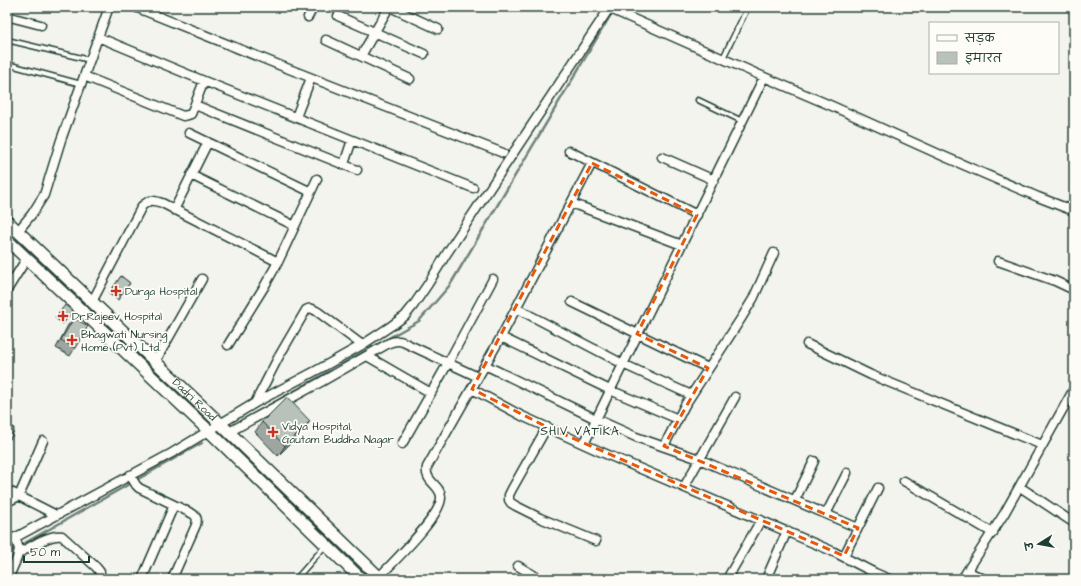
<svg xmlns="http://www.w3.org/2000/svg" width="1081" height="586" viewBox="0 0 1081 586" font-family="'Architects Daughter','Playpen Sans Deva',sans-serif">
  <rect width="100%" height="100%" fill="#f4f4ef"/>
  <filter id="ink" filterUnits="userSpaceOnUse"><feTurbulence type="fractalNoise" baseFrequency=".025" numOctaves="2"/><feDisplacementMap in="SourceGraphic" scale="8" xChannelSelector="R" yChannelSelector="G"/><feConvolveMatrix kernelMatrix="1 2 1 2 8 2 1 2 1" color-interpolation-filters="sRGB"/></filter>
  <g filter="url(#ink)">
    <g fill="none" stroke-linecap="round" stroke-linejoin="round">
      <path stroke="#6e8179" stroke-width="2.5" d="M241,421l178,-100 31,-36 163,-274
        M7,553l195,-110"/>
      <g stroke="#1f3d34" stroke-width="7">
        <path id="service" d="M7,40l83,20
          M723,58l25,-51
          M7,64l74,20
          M698,100l44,21
          M296,579l29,-33
          M350,579l4,-6"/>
      </g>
      <g stroke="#1f3d34" stroke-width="11">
        <path id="minor" d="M135,7l149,60 219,86
          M390,7l48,22
          M606,7l158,70 68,29 111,50 95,41 36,14
          M7,15l3,2 31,8
          M338,16l86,38
          M308,17l5,-10
          M98,37l106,44 269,107
          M326,40l84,39
          M361,56l28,-49
          M84,76l99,40 5,-1 3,-1 13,-33
          M195,105l162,65
          M296,117l15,-39
          M189,133l122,59
          M569,151l128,64
          M662,157l52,23
          M344,164l8,-24
          M191,175l104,51
          M571,203l111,42
          M174,210l34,-68
          M18,231l14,-17 12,-19 17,-55 48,-133
          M998,261l57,20 19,9
          M7,290l20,-32
          M92,302l50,-96c8,-7 11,-6 20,-3l116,59
          M572,302l136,66
          M516,308l107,56 68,31
          M501,337l109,53 68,29
          M807,344l64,31 171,70
          M228,345l36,-58 14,-25 39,-83
          M367,356l64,37
          M155,362l47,-83
          M485,365l111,54 40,18 63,22 159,69
          M472,389l50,27 77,35 233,100 43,22 14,6
          M255,403l23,-45 28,-48c4,-3 7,-1 12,2l44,33
          M547,427l-35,62 -3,6v5l2,3 5,3 24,12 56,23
          M229,432l92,-50 68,-39c5,-2 9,-3 14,-1l75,35
          M7,435l2,-5
          M402,444l46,-81 45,-84
          M584,444l180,-367
          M664,446l21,-41 57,-88 11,-18 21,-46
          M130,475l6,10 3,3 54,26c5,4 4,6 3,11l-24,54
          M904,481l89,52
          M684,487l51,-90
          M1020,487l54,36
          M7,490l49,25
          M795,500l19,-39
          M7,502l12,-6 24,-55
          M826,514l21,-41
          M7,542l165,-89 83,-50 66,-35 41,-23 29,-19 14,-10 8,-10 15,-22 19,-31 163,-246
          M18,554c12,-7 31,-20 44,-18l34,31 4,5v7
          M844,556l34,-68
          M518,566l22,13
          M967,571l17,8
          M379,577c14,-15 63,-61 62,-80 0,-12 -17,-15 -14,-30l74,-130 91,-174
          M8,579l9,-21 2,-9 -4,-12
          M142,579l32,-74
          M727,579l34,-59
          M766,579l21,-48
          M962,579l42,-65 70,-125"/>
      </g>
      <g stroke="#1f3d34" stroke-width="14">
        <g id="tertiary">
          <path id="s1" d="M7,221l198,188 176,170"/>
          <path d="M7,240l202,191 152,148"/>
        </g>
      </g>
      <use href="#service" stroke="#fdfcf7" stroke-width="4"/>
      <use href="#minor" stroke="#fdfcf7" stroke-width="8"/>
      <use href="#tertiary" stroke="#fdfcf7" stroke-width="11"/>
    </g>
    <path fill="#9fa6a1" stroke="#1f3d34" d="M121,276l9,7 -12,17 -9,-6z
      M59,313l10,3 -6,8 -8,-6z
      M74,318l1,30 -5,8 -14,-8 12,-23z
      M262,422l41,9 -25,25 -23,-24z"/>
    <path fill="#828783" stroke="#1f3d34" d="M310,421l-7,10 -25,25 7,-10z"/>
    <path fill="#b9c1bb" stroke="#1f3d34" d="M121,276l9,7 -9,12 -9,-6z
      M65,305l8,6 -6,8 -8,-6z
      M74,318l14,8 -13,22 -14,-8z
      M287,397l23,24 -25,25 -23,-24z"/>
  </g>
  <path fill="none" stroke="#e8590c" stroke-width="3" stroke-dasharray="8 5" stroke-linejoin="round" d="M592,163l105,52 -60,119 71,34 -44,78 194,82 -14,28 -297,-129 -75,-38z"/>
  <g fill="#c8321e" stroke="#fdfcf7" stroke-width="1.5">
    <path d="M114 285h4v4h4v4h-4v4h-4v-4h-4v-4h4z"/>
    <path d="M61 310h4v4h4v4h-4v4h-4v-4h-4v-4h4z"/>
    <path d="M70 334h4v4h4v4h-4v4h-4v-4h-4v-4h4z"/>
    <path d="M271 426h4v4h4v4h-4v4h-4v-4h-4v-4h4z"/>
  </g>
  <g text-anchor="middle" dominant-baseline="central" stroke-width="3.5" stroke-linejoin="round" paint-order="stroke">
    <g font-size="11" fill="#1f3d34" stroke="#fdfcf7" text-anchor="start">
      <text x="125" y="291">Durga Hospital</text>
      <text x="72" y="316">Dr.Rajeev Hospital</text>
      <text x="81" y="334">Bhagwati Nursing<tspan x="81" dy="13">Home (Pvt) Ltd.</tspan></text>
      <text x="282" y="426">Vidya Hospital,<tspan x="282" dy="13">Gautam Buddha Nagar</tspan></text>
    </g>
    <g font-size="11" fill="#1f3d34" stroke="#fdfcf7">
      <text stroke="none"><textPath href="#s1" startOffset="259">Dadri Road</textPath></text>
    </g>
    <g font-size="12" letter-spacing="1" fill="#1f3d34" stroke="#fdfcf7">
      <text x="580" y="431">SHIV VATIKA</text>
    </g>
  </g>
  <rect width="1081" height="586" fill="none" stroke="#fdfcf7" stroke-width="24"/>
  <rect x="12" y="12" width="1057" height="562" fill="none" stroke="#1f3d34" stroke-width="1.5" filter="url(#ink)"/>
  <rect x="929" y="22" width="130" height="52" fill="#fdfcf7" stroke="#a4b0a9"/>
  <rect x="937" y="35" width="20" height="6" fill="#fdfcf7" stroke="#a4b0a9"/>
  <text x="965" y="42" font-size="12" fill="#1f3d34">सड़क</text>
  <rect x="937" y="52" width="20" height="12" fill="#b9c1bb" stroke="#a4b0a9"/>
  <text x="965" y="62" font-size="12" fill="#1f3d34">इमारत</text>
  <g transform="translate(1039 544) rotate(259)" stroke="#fdfcf7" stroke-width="3" paint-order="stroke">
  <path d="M0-3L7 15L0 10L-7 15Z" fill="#1f3d34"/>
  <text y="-6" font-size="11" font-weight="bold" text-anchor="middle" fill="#1f3d34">उ</text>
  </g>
  <path d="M24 556v6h65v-6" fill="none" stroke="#1f3d34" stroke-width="2"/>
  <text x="30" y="556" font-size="12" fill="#1f3d34" stroke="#fdfcf7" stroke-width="3" paint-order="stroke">50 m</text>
</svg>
